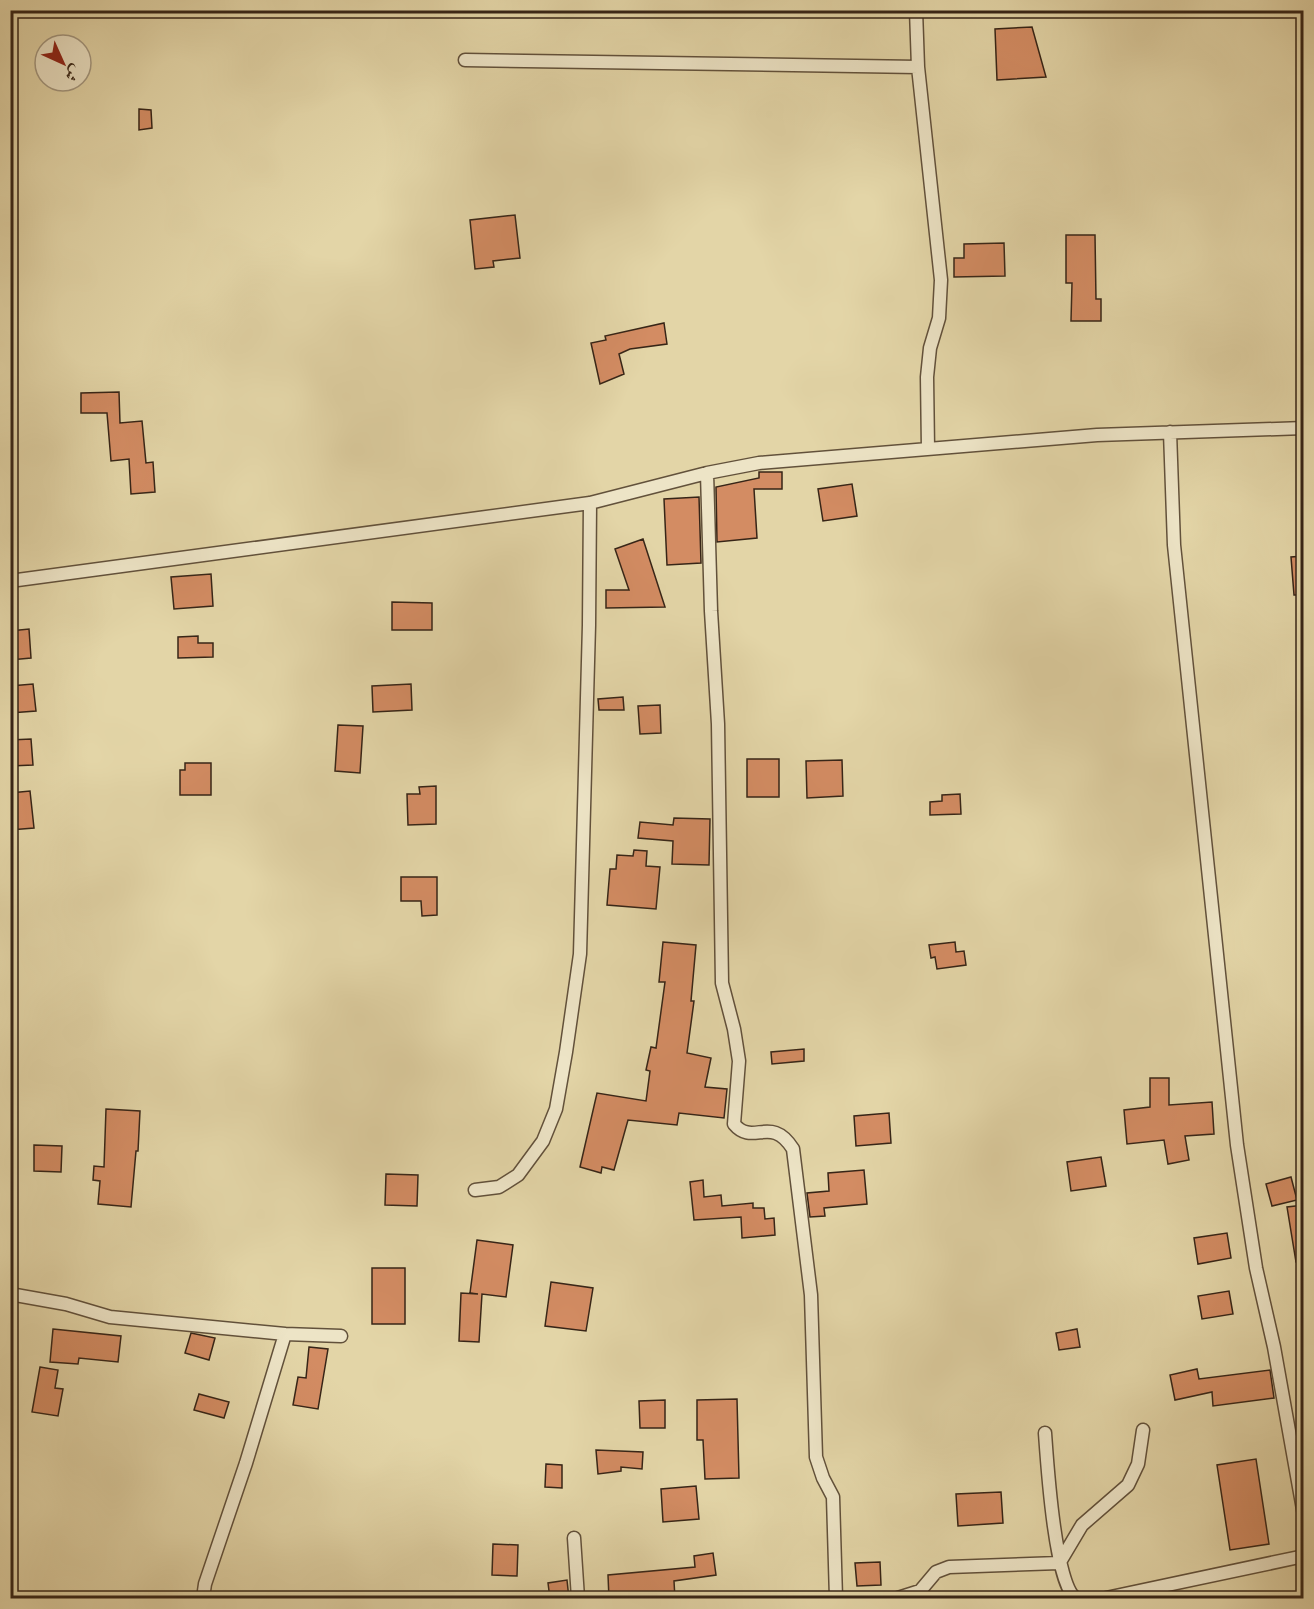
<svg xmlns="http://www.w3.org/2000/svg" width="1314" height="1609" viewBox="0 0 1314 1609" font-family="Alegreya,Amiri,serif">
  <rect width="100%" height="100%" fill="#e3d5a7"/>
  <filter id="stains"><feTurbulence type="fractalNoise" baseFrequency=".00333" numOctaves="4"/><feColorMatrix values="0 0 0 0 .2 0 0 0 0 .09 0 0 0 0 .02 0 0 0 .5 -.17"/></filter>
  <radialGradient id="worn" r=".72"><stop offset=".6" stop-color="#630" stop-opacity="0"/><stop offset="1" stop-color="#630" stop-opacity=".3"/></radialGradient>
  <path fill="#d38c63" stroke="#372517" stroke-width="1.5" d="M1032,27l14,50 -49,3 -2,-51z
    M139,109l12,1 1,18 -13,2z
    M515,215l5,43 -27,3 1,6 -19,2 -5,-49z
    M1066,235h29l1,64h5v22h-30l1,-38h-6z
    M1004,243l1,33 -51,1v-19h10v-14z
    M664,323l3,21 -37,5 -11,5 5,20 -24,10 -9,-41 15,-3 -1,-4z
    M119,392l1,31 22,-2 4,42 7,-1 2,30 -24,2 -2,-35 -18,2 -4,-48h-26v-20z
    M759,472h23v17h-28l3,49 -40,4 -1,-55 43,-9z
    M852,484l5,32 -34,5 -5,-32z
    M699,497l2,66 -34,2 -3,-66z
    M643,539l22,68 -59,1v-18h23l-14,-41z
    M1304,556v39h-10l-3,-38z
    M211,574l2,32 -39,3 -3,-32z
    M392,602l40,1v27h-40z
    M29,629l2,29 -21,2v-29z
    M198,636v7h15v14l-35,1v-21z
    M33,684l3,27 -26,2v-27z
    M411,684l1,26 -39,2 -1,-26z
    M623,697l1,13h-25l-1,-11z
    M660,705l1,28 -21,1 -2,-28z
    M338,725l25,1 -3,47 -25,-2z
    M31,739l2,26 -23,1v-26z
    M747,759h32v38h-32z
    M842,760l1,36 -36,2 -1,-37z
    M185,763h26v32h-31v-25h5z
    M436,786v38l-28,1 -1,-31h13l-1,-7z
    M30,791l4,37 -24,2v-37z
    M960,794l1,20 -31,1v-13l12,-1v-6z
    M674,818l36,1 -1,46 -37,-1 1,-23 -35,-3 2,-16 33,3z
    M634,850l13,1 -1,15 14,1 -4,42 -49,-4 3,-36h6l1,-14 16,1z
    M401,877h36v38l-15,1 -1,-15h-20z
    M663,942l33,3 -5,56h3l-7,52 24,5 -6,29 22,2 -3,29 -45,-5 -2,12 -49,-5 -14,50 -12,-3 -1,6 -21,-6 17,-74 49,8 4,-30 -4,-1 5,-23 5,1 9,-66h-6z
    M955,942l1,10 8,-1 2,14 -29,4 -2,-12 -4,1 -2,-13z
    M804,1049v12l-32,3 -1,-12z
    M1150,1078h19v27l43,-3 2,32 -29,2 4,24 -21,4 -4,-24 -37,4 -3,-34 26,-3z
    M106,1109l34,2 -2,40h-2l-5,56 -33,-3 2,-23 -7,-1 1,-14 10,1z
    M889,1113l2,30 -35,3 -2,-30z
    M34,1145l28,1 -1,26 -27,-1z
    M1101,1157l5,29 -35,5 -4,-29z
    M864,1170l3,34 -43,4 1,8 -15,1 -3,-24 22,-2 -1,-18z
    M386,1174l32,1 -1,31 -32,-1z
    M1291,1177l6,23 -25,6 -6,-22z
    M703,1180l1,17 17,-2 1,11 31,-3v5h11l1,11 9,-1 1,17 -33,3 -1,-21 -47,3 -4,-38z
    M1304,1205v56l-8,1 -9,-55z
    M1227,1233l4,25 -33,6 -4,-26z
    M477,1240l36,5 -7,52 -24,-3 -3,48 -20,-1 2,-48 17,1 -8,-1z
    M372,1268h33v56h-33z
    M551,1282l42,6 -7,43 -41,-5z
    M1229,1291l4,23 -31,5 -4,-23z
    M53,1329l68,7 -3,26 -39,-4 -1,6 -28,-2z
    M1077,1329l3,18 -21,3 -3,-17z
    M191,1333l24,5 -6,22 -24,-7z
    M309,1347l19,2 -10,60 -25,-4 5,-28 8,1z
    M40,1367l18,3 -3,18 8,1 -5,27 -26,-4z
    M1197,1369l2,10 71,-9 4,28 -61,8 -1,-14 -37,8 -5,-25z
    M199,1394l30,8 -5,16 -30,-8z
    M737,1399l2,79 -34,1 -2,-39h-6v-40z
    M665,1400v28h-25l-1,-27z
    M596,1450l47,2 -1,17 -21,-2v4l-23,3z
    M1256,1459l13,85 -39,6 -13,-85z
    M546,1464l16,1v23l-17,-1z
    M696,1486l3,33 -36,3 -2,-33z
    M1001,1492l2,31 -45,3 -2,-32z
    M493,1544l25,1 -1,31 -25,-1z
    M713,1553l3,22 -42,6 1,18h-66l-1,-24 87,-8 -1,-11z
    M880,1562l1,23 -24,1 -2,-23z
    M567,1580l2,19h-19l-2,-16z"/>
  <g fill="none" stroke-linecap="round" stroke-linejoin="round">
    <g stroke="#62513b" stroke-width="15">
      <path id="minor" d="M916,10l2,57 23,213 -2,38 -9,30 -3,29 1,72
        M465,60l453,7
        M1170,432l4,113 63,600 19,123 18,79 30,168
        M707,473l4,138 7,113 4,259 12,46 5,32 -5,63c19,23 37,-10 59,25l18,146 5,162 7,21 10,19 3,101
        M10,581l580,-78 117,-30 52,-10 338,-28 207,-7
        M475,1190l24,-3 19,-12 25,-34 13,-32 10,-57 14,-98 9,-329 1,-122
        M10,1294l56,10 44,13 175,17 -39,129 -41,121 -2,14
        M285,1334l56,2
        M1045,1433c2,28 10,154 31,165
        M574,1538l4,60
        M1060,1562l22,-37 46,-40 10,-21 5,-34
        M898,1598l22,-7 16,-19 13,-5 110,-4
        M1106,1598l198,-42"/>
    </g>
    <use href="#minor" stroke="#ede4c6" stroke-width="12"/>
  </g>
  <rect width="1314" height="1609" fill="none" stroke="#e3d5a7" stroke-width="36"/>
  <rect x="12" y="12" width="1290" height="1585" fill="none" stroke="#372517" stroke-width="3"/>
  <rect x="18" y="18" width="1278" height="1573" fill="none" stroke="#372517" stroke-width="1.5"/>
  <g transform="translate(63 63) rotate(135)"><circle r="28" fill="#ede4c6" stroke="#a49880" stroke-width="1.5"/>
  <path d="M0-4.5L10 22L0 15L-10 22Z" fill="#8f2418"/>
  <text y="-9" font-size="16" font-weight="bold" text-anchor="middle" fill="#372517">ش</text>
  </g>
  <rect width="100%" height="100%" filter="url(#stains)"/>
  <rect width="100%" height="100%" fill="url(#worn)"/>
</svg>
